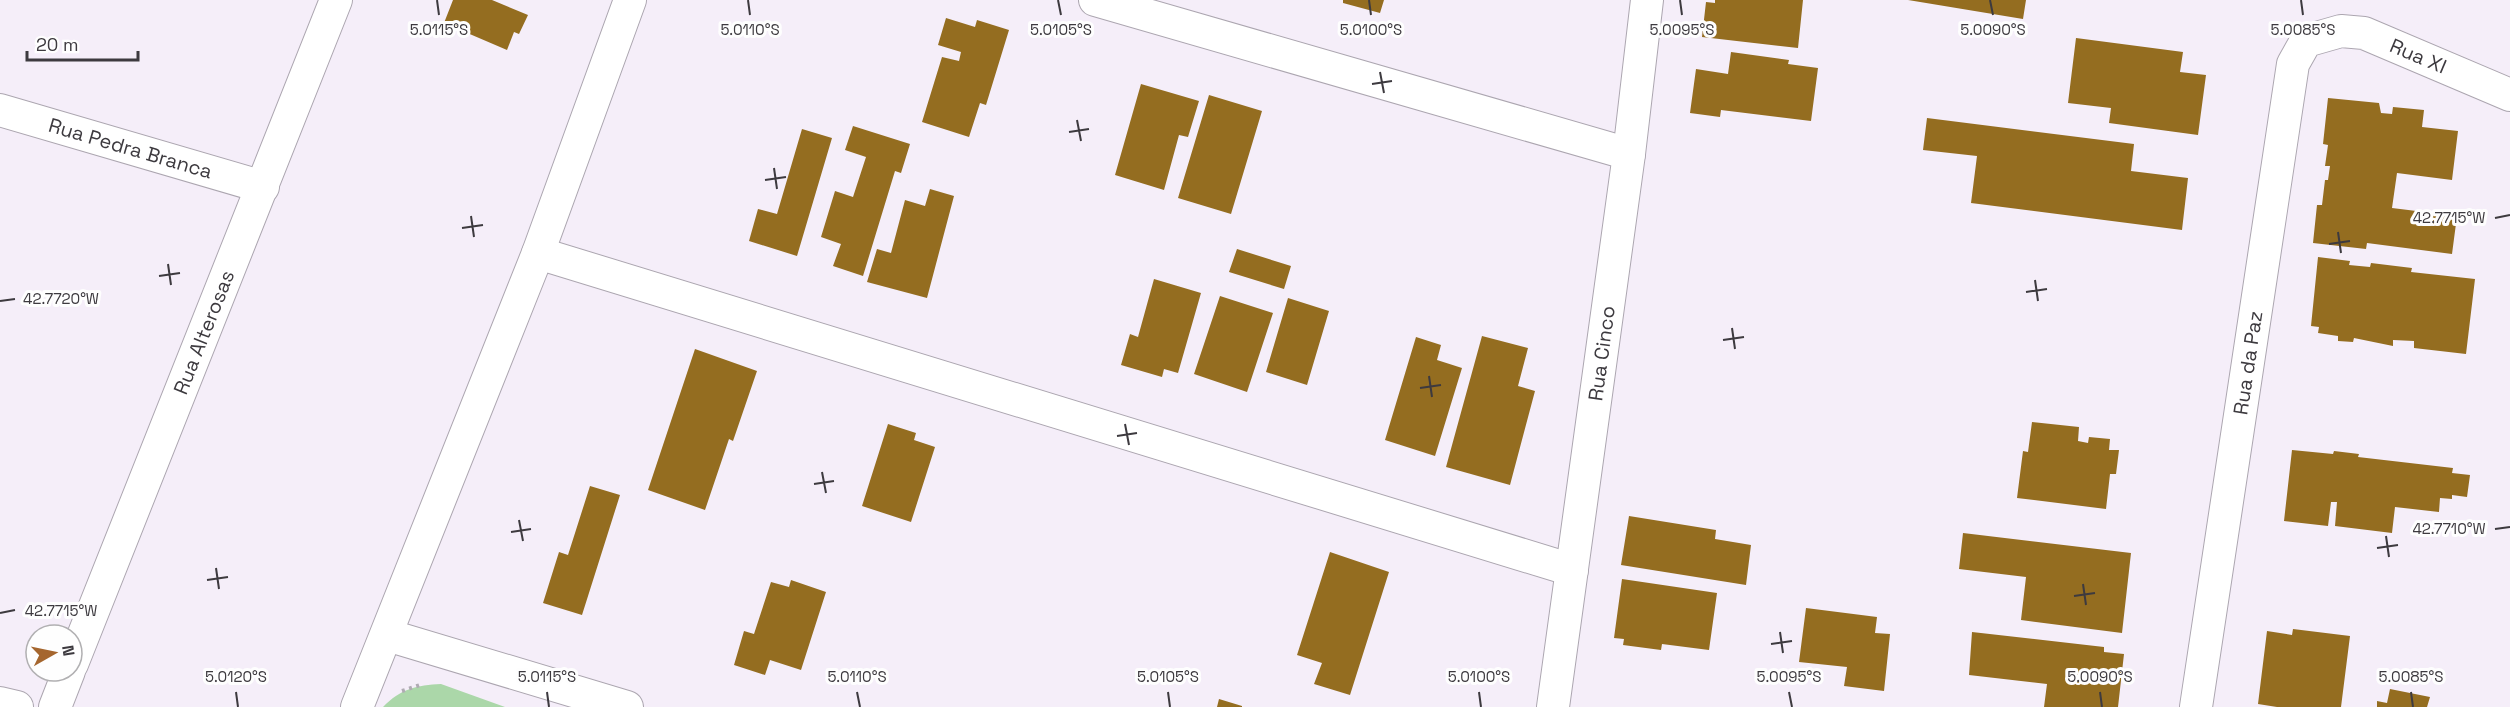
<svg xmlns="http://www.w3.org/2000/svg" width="2510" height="707" viewBox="0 0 2510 707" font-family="'Space Grotesk',sans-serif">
  <rect width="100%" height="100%" fill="#f5eef9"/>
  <path fill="#abd7a9" d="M441,684l64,23h-122c17,-18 34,-22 58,-23z"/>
  <path fill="#946d20" d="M453,0h39l36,15 -9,19 -5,-2 -7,18 -63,-27z
    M1343,0h41l-4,13 -37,-10z
    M1715,0h88l-5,48 -96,-11 4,-35 9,1z
    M1908,0h118l-3,19z
    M946,18l29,9 2,-7 32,10 -23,75 -6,-2 -11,34 -47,-15 20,-65 17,4 2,-9 -23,-7z
    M2076,38l107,14 -3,20 26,3 -8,60 -89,-12 2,-15 -43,-5z
    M1731,52l58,8 -1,4 30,4 -7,53 -90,-11 -1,7 -30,-4 6,-44 32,5z
    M1141,84l58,17 -11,36 -9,-2 -15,55 -49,-15z
    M1209,95l53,16 -31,103 -53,-16z
    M2328,98l51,5 2,10 11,1 1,-7 31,3 -2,17 36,4 -6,49 -55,-7 -5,35 65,8 -5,38 -85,-11 -1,6 -53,-6 4,-38h5l3,-25h3l2,-14h-5l3,-21 -5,-1z
    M1927,118l207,26 -3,27 57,7 -6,52 -211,-27 6,-47 -54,-6z
    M853,126l57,18 -9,29 -6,-2 -32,105 -30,-10 8,-22 -20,-7 14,-46 18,6 13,-40 -21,-7z
    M802,129l30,9 -35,118 -48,-15 9,-32 19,5z
    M930,189l24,7 -27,102 -60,-16 10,-33 14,4 14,-53 20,6z
    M1237,249l54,17 -7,23 -55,-17z
    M2318,257l32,4 -1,4 21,2 1,-4 41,5 -1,4 64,7 -9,75 -52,-6v-7l-21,-1v6l-39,-8 -1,4 -15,-1v-5l-20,-3 1,-6 -8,-1z
    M1154,279l47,14 -23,80 -14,-4 -2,8 -41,-12 9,-31 8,3z
    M1220,296l53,17 -26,79 -53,-18z
    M1288,298l41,13 -22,74 -41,-13z
    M1482,336l46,12 -10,38 17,5 -25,94 -64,-18z
    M1416,337l25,8 -4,15 25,8 -27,88 -50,-16z
    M695,349l62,22 -24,70 -4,-2 -24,71 -57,-20z
    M2032,422l47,5 -1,14 10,2 1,-6 21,2 -1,11h10l-3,24h-6l-4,35 -89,-11 6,-47 5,1z
    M888,424l28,9 -2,7 21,7 -24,75 -49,-16z
    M2292,450l41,4 1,-3 25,3 -1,3 95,11 -1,5 18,2 -3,22 -15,-2v4l-12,-1 -1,14 -44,-5 -3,26 -57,-7 2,-24h-6l-3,24 -44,-5z
    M590,486l30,9 -38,120 -39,-12 16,-51 9,3z
    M1629,516l87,14 -1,9 36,6 -5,40 -125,-20z
    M1963,533l168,20 -9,80 -101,-13 5,-43 -67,-8z
    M1330,552l59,20 -39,123 -36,-11 8,-21 -25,-8z
    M1622,579l95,14 -8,57 -47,-6 -1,6 -38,-5 1,-6 -10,-1z
    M791,580l35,12 -25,78 -31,-10 -5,15 -31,-10 10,-34 10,3 17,-52 18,5z
    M1806,608l71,9 -2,16 15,1 -6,57 -40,-5 3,-19 -48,-5z
    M2293,629l57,7 -9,71h-64l-19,-3 9,-73 25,4z
    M1972,632l132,15v5l20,2 -6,53h-74l3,-23 -78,-9z
    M2390,689l40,8 -3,10h-50v-6l10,2z
    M1219,699l23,7v1h-25z"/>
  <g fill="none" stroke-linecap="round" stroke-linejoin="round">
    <g stroke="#aca6b0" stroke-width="34">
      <g id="minor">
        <path d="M1095,0l534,154"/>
        <path id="s1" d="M0,110l263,77"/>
        <path d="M538,253l1034,317"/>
        <path d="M387,635l240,72"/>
        <path id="s2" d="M72,664l264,-664"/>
        <path d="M0,703l17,4"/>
        <path d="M55,707l14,-36"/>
        <path d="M357,707l181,-454 92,-253"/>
        <path id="s3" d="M1553,707l76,-553 18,-154"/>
        <path id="s4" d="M2196,707l97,-643 13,-23 35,-10 23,2 146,62"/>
      </g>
    </g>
    <path stroke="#b0abb3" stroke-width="4" stroke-dasharray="3 4.5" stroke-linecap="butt" d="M402,691l21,-7"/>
    <use href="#minor" stroke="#fff" stroke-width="32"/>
  </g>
  <path fill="none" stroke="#3d3a3f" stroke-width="2" d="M437,0l2,15M748,0l2,15M1058,0l3,15M1369,0l2,15M1680,0l2,15M1990,0l3,15M2301,0l2,15M1380,72l4,21M1372,84l20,-3M1077,120l4,21M1069,132l20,-3M774,168l3,21M765,180l21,-3M471,216l3,21M2495,218l15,-3M462,228l21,-3M2338,232l3,21M2329,244l21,-3M168,264l3,21M159,276l21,-3M2035,280l3,21M2026,292l21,-3M0,301l15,-2M1732,328l3,21M1723,340l21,-3M1429,376l3,21M1420,388l21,-3M1125,424l4,21M1117,436l20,-3M822,472l4,21M814,484l20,-3M519,520l4,21M2495,529l15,-2M511,532l20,-3M2386,536l3,21M2377,548l21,-3M216,568l3,21M207,580l21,-3M2083,584l3,21M2074,596l21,-3M0,613l15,-3M1780,632l3,21M1771,644l21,-3M236,692l2,15M547,692l2,15M857,692l3,15M1168,692l2,15M1479,692l2,15M1789,692l3,15M2100,692l2,15M2411,692l2,15"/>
  <g text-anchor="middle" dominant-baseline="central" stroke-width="6" stroke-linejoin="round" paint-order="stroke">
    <g font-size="20" fill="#3d3a3f" stroke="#fefefe">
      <text stroke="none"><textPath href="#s4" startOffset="795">Rua XI</textPath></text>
      <text stroke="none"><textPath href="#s1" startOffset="136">Rua Pedra Branca</textPath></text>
      <text stroke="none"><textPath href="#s2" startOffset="357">Rua Alterosas</textPath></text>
      <text stroke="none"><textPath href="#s3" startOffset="357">Rua Cinco</textPath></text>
      <text stroke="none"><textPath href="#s4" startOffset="348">Rua da Paz</textPath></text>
    </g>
  </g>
  <g font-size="15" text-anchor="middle" fill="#3d3a3f" stroke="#fefefe" stroke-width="6" stroke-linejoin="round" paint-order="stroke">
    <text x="439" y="35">5.0115°S</text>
    <text x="750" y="35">5.0110°S</text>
    <text x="1061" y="35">5.0105°S</text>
    <text x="1371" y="35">5.0100°S</text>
    <text x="1682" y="35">5.0095°S</text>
    <text x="1993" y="35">5.0090°S</text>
    <text x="2303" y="35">5.0085°S</text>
    <text x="2449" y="223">42.7715°W</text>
    <text x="61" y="304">42.7720°W</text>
    <text x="2449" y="534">42.7710°W</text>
    <text x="61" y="616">42.7715°W</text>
    <text x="236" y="682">5.0120°S</text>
    <text x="547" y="682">5.0115°S</text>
    <text x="857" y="682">5.0110°S</text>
    <text x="1168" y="682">5.0105°S</text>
    <text x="1479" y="682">5.0100°S</text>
    <text x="1789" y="682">5.0095°S</text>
    <text x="2100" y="682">5.0090°S</text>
    <text x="2411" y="682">5.0085°S</text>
  </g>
  <g transform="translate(54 653) rotate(81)"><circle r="28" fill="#fefefe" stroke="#b1b0b2" stroke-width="1.5"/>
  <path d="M0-4.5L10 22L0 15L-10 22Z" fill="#a5662e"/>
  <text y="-9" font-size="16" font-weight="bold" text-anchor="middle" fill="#3d3a3f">N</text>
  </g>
  <path d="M27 51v9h111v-9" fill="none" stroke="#3d3a3f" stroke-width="3"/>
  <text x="36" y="51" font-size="18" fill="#3d3a3f" stroke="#fefefe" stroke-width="4.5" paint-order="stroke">20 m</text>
</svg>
